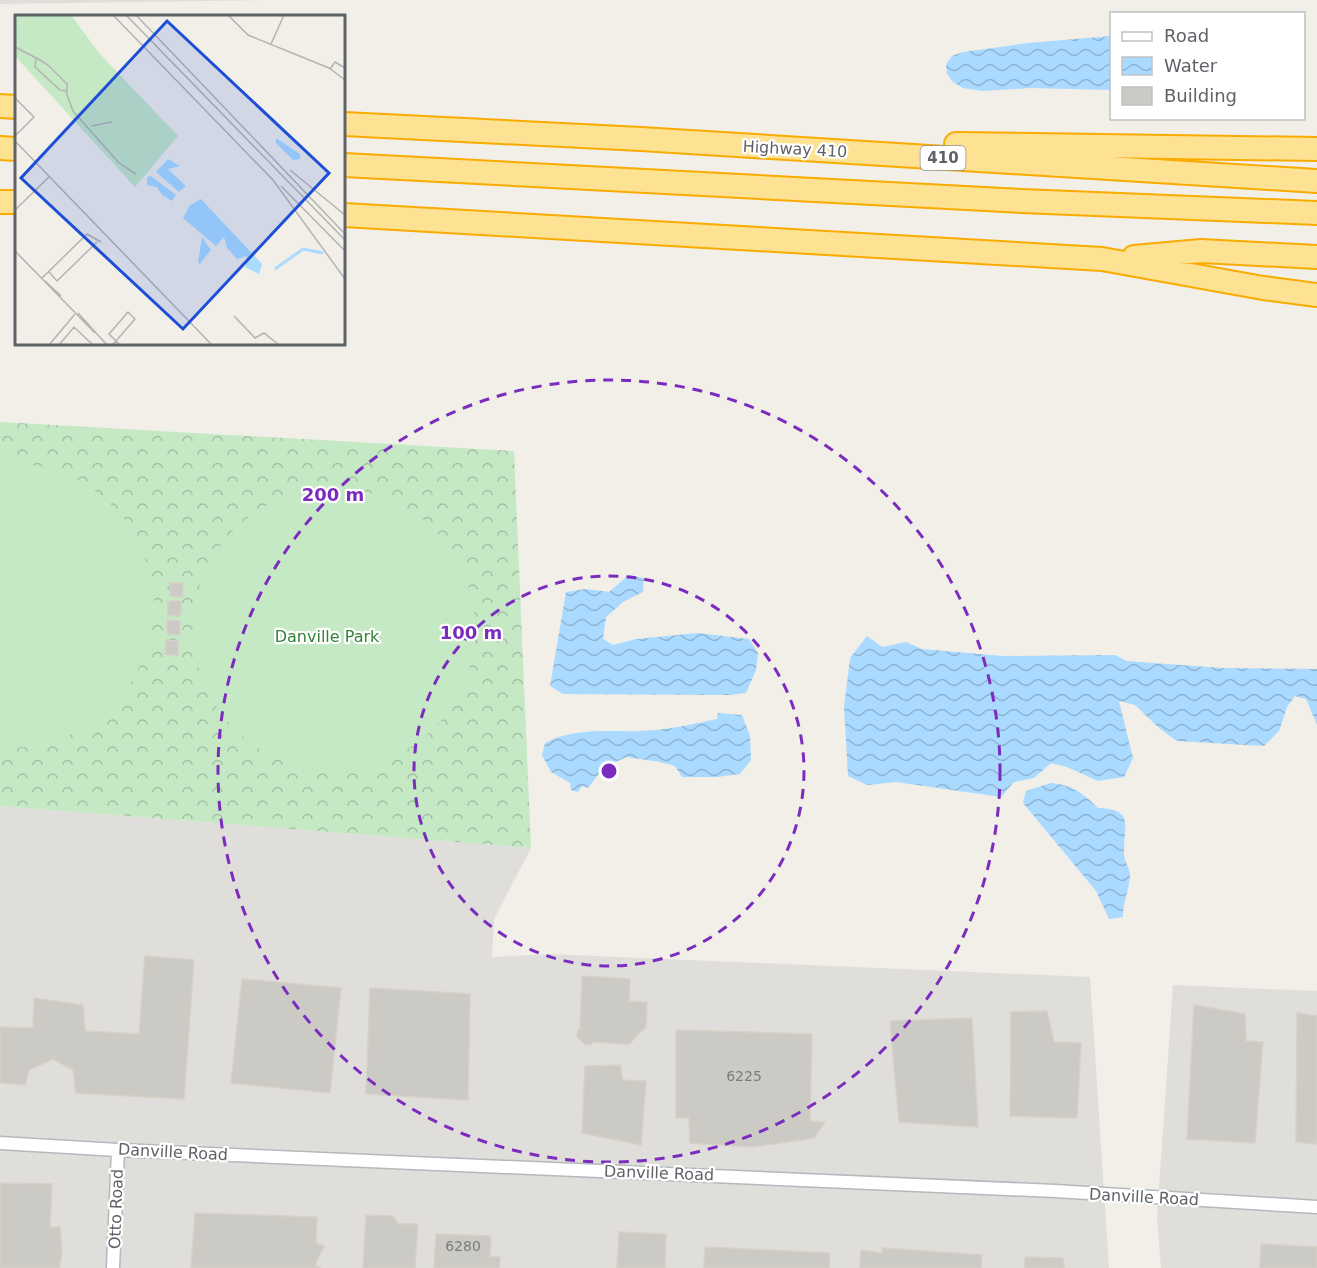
<svg xmlns="http://www.w3.org/2000/svg" width="1317" height="1268" viewBox="0 0 1317 1268" font-family="'DejaVu Sans',sans-serif">
  <defs>
    <pattern id="forest-crowns" width="20" height="18" patternUnits="userSpaceOnUse" patternTransform="scale(1.5)"><rect width="20" height="18" fill="#c5e8c5"/><path d="M2 6a3 3 0 1 1 6 0M12 15a3 3 0 1 1 6 0" fill="none" stroke="#a3c0a4"/></pattern>
    <pattern id="water-waves" width="16" height="10" patternUnits="userSpaceOnUse" patternTransform="scale(1.5)"><rect width="16" height="10" fill="#aadaff"/><path d="M0 5q4-4 8 0t8 0" fill="none" stroke="#8eb4d2"/></pattern>
  </defs>
  <rect width="100%" height="100%" fill="#f1efe8"/>
  <path fill="#e0deda" d="M0,0h265l-265,4z
    M0,806l531,42 -37,71 -2,38 57,-3 541,23 19,291h-1109z
    M1173,985l144,6v277h-156l-4,-51z"/>
  <path fill="url(#forest-crowns)" d="M0,422l514,29 17,397 -531,-42z"/>
  <path fill="#c5e8c5" d="M0,463c85,-2 149,55 154,140 1,19 -5,40 -12,58 -25,58 -79,89 -142,87z
    M193 629a141 141 0 1 1 282 0a141 141 0 1 1-282 0Z"/>
  <path fill="url(#water-waves)" d="M1111,36l-1,54 -80,-2 -47,3 -20,-3 -10,-6 -6,-8 -1,-10 6,-8 11,-4 65,-9z
    M629,575l15,3 -1,14 -20,10 -17,15 -3,22 10,6 23,-6 62,-6 51,6 9,14 -2,17 -10,23 -17,2 -166,-1 -13,-8 16,-94 20,-3 23,3z
    M867,636l15,11 24,-5 16,7 80,7 113,-1 12,6 95,7 95,1v56l-11,-26 -11,-3 -8,11 -8,24 -15,15 -87,-5 -17,-12 -25,-24 -16,-4 14,57 -9,19 -26,4 -31,-14 -16,-4 -17,15 -20,4 -13,15 -105,-15 -29,3 -19,-9 -4,-69 6,-49z
    M718,713l24,2 8,21 1,24 -11,14 -23,3h-35l-7,-11 -15,-4 -33,-5 -23,10 -16,21 -6,-2 -4,6 -7,-2 -1,-7 -19,-11 -9,-17 3,-12c33,-18 75,-9 111,-13 21,-2 41,-7 61,-11z
    M1051,783c21,2 32,10 47,25 38,1 25,19 26,45 0,8 6,15 6,23 -1,14 -7,26 -7,41l-14,2 -13,-28 -73,-88 3,-12z"/>
  <path fill="#cccac5" stroke="#d6d1c6" stroke-width="1.5" d="M170,583h13l-1,14 -12,-1z
    M168,601h13v14h-13z
    M167,620l13,1v14l-13,-1z
    M166,640l12,1v14l-13,-1z
    M145,956l49,4 -10,139 -108,-6 -3,-23 -20,-11 -24,11 -4,15 -25,-2v-56l33,1 1,-30 49,7 2,26 54,3z
    M582,976l48,3 -1,22 18,1 -1,25 -17,17 -37,-2v3l-7,-1 -8,-7 1,-7h2z
    M242,979l99,9 -11,105 -99,-10z
    M370,988l100,6 -2,106 -102,-6z
    M1194,1005l51,9 1,27 17,1 -8,101 -68,-4z
    M1047,1011l7,31 27,1 -4,75 -67,-2 1,-104z
    M1297,1013l20,3v128l-21,-2z
    M972,1018l6,109 -79,-5 -9,-101z
    M676,1030l136,4 -2,87 15,1 -11,16 -61,9 -63,-4 -1,-25h-13z
    M620,1065l3,15 23,1 -5,64 -59,-12 3,-67z
    M0,1183l52,1 -2,43h10l2,28 -3,13h-59z
    M195,1213l122,4 -1,26 8,3 -9,19 5,3h-129z
    M366,1215l27,1 6,8h19l-3,44h-52z
    M619,1232l47,2 -1,34h-48z
    M436,1234l55,2 -1,21h10l-1,11h-65z
    M1261,1244l56,3v21h-57z
    M705,1247l125,6 -1,15h-125z
    M882,1248l100,7 -1,13h-121l1,-18 21,3z
    M1025,1257l38,1 1,10h-39z"/>
  <g fill="none" stroke-linecap="round" stroke-linejoin="round">
    <g stroke="#b5b8bc" stroke-width="15">
      <path id="street" d="M0,1143l118,7 937,41 262,16
        M113,1268l5,-118"/>
    </g>
    <g stroke="#f9ab00" stroke-width="26">
      <path id="highway" d="M0,106l16,1
        M344,124l297,15 676,42
        M956,144l361,5
        M0,148l16,1
        M344,165l678,36 295,12
        M0,202h16
        M344,215l758,44 161,29 54,7
        M1134,257l67,-6 116,6"/>
    </g>
    <use href="#street" stroke="#fff" stroke-width="12"/>
    <use href="#highway" stroke="#fde293" stroke-width="22"/>
  </g>
  <g fill="none" stroke="#7b2cbf" stroke-width="3" stroke-dasharray="10 8">
    <circle cx="609" cy="771" r="195"/>
    <circle cx="609" cy="771" r="391"/>
  </g>
  <g text-anchor="middle" dominant-baseline="central" stroke-width="4.5" stroke-linejoin="round" paint-order="stroke">
    <g font-size="14" fill="#7a7d7f">
      <text x="744" y="1076">6225</text>
      <text x="463" y="1246">6280</text>
    </g>
    <rect fill="#fff" stroke="#8f9295" stroke-width="1.5" x="920.5" y="146" width="45" height="24" rx="4.5"/>
    <g font-size="15" font-weight="bold" fill="#5f6368">
      <text x="943" y="158">410</text>
    </g>
    <g font-size="16" fill="#5f6368" stroke="#fff">
      <text transform="translate(795 149) rotate(3)">Highway 410</text>
      <text transform="translate(173 1152) rotate(3)">Danville Road</text>
      <text transform="translate(659 1173) rotate(2)">Danville Road</text>
      <text transform="translate(1144 1197) rotate(3)">Danville Road</text>
      <text transform="translate(116 1209) rotate(-88)">Otto Road</text>
    </g>
    <g font-size="16" fill="#348238" stroke="#fff">
      <text x="327" y="636">Danville Park</text>
    </g>
  </g>
  <g transform="translate(15 15)">
    <rect width="330" height="330" fill="#f1efe8"/>
    <path d="M0,0h56l28,38 79,83 -43,51 -120,-131z" fill="#c5e8c5"/>
    <path d="M59 82a24 24 0 1 1 48 0a24 24 0 1 1-48 0ZM97 122a24 24 0 1 1 48 0a24 24 0 1 1-48 0Z" fill="#c5e8c5"/>
    <path d="M261,123l24,16v5l-7,1 -17,-17zM153,144l12,7 -12,3 18,17 -7,6 -23,-20zM136,161l25,19 -4,6 -10,-6 -5,-8 -10,-2v-8zM186,184l61,65 -3,10 -14,-7 2,-11 -10,3 -10,-11 -3,-11 -8,9 -33,-28 7,-13zM187,222l9,13 -11,14 -2,-2z" fill="#aadaff"/>
    <path fill="none" stroke="#aadaff" stroke-width="3" d="M260,254l28,-20 20,4"/>
    <path fill="none" stroke="#b3b3b1" stroke-width="1.5" d="M98,0l160,165 72,99M111,0l219,225M121,0l209,219M213,0l20,20 81,33 16,12M256,29l13,-29M0,32l25,13 8,5 19,19v7l-7,-1 -25,-23 1,-9M315,54l5,-7 10,6M51,77l7,19 46,52 17,11M0,83l19,19 -19,19M76,111l21,-4M0,126l197,204M275,155l55,45M266,171l64,65M0,195l34,-33M0,236l80,82M34,257l8,9 40,-39M27,263l45,-44 14,8M30,266l16,15M63,298l29,32M219,301l21,22 9,-5 15,12M34,330l26,-31M44,330l15,-18 19,18M97,330l4,-4 19,-22 -7,-7 -19,22 11,11"/>
    <path fill="#1d4ed8" fill-opacity="0.15" stroke="#1d4ed8" stroke-width="3" d="M152,6l162,152 -146,156 -162,-151z"/>
    <rect width="330" height="330" fill="none" stroke="#5f6368" stroke-width="3"/>
  </g>
  <circle cx="609" cy="771" r="9" fill="#7b2cbf" stroke="#fff" stroke-width="3"/>
  <g font-size="18" text-anchor="middle" font-weight="bold" fill="#7b2cbf" stroke="#fff" stroke-width="4.5" stroke-linejoin="round" paint-order="stroke">
    <text x="333" y="501">200 m</text>
    <text x="471" y="639">100 m</text>
  </g>
  <rect x="1110" y="12" width="195" height="108" fill="#ffffff" stroke="#bfc1c3" stroke-width="1.5"/>
  <rect x="1122" y="32" width="30" height="9" fill="#ffffff" stroke="#bfc1c3" stroke-width="1.5"/>
  <text x="1164" y="42" font-size="18" fill="#5f6368">Road</text>
  <rect x="1122" y="57" width="30" height="18" fill="url(#water-waves)" stroke="#bfc1c3" stroke-width="1.5"/>
  <text x="1164" y="72" font-size="18" fill="#5f6368">Water</text>
  <rect x="1122" y="87" width="30" height="18" fill="#cccac5" stroke="#bfc1c3" stroke-width="1.5"/>
  <text x="1164" y="102" font-size="18" fill="#5f6368">Building</text>
</svg>
